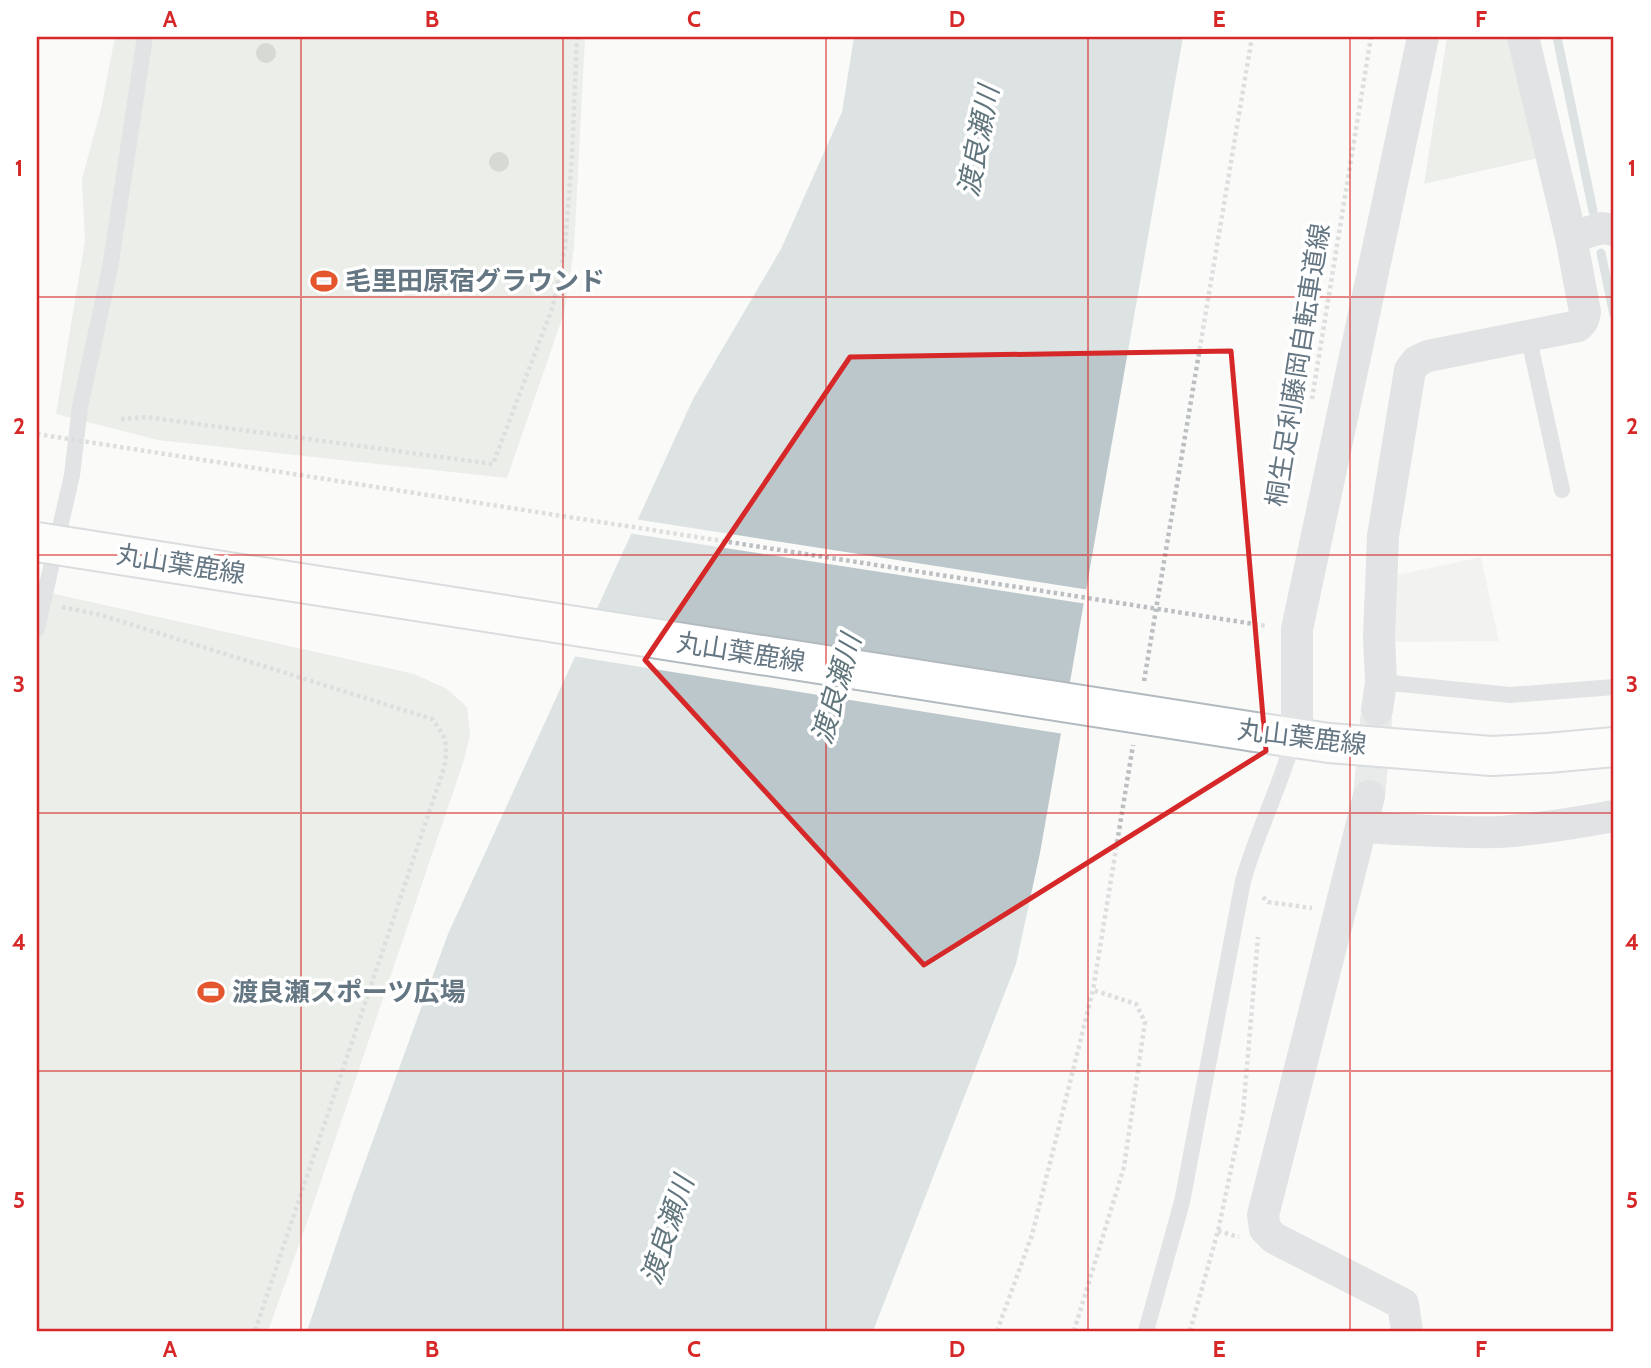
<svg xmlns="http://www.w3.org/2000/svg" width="1651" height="1368" viewBox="0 0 1651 1368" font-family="Cabin,'Noto Sans JP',sans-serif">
  <rect width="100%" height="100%" fill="#fafaf8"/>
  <path fill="#e8e9e9" d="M1481,557l18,84 -104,1 2,-67z"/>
  <path fill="#dadfd7" d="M115,37h470l-11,211 -10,65 -57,165 -349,-38 -102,-26 29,-173 -3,-62 19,-70z
    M1447,37h65l26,121 -114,26z
    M37,590l377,84 33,15 20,18 3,28 -6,25 -158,465 -38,106h-231z"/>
  <path fill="#bbc7cb" d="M854,37h329l-143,816 -24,111 -143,367h-566l46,-136 95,-261 245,-535 88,-150 61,-137z"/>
  <path fill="#fafaf8" d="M634,519l456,71 -3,14 -459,-71z
    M591,614l481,75 -8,45 -492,-78z"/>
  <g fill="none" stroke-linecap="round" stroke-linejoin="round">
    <path stroke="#bbc7cb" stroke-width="9" d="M1557,37l36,174
      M1601,253l13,62"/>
    <path stroke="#d5d9db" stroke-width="32" stroke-dasharray="32 16" stroke-linecap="butt" d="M1369,796l8,-86"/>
    <g stroke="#b3babf" stroke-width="42">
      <path id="secondary" d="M1255,732l74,11 162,13 57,-3 66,-6"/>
    </g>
    <path stroke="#bbbfc2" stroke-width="4.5" stroke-dasharray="3.5 3.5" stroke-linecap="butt" d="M1312,399l59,-362
      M121,419l25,-2 347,47 60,-158 12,-59 7,-91 5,-119
      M62,607l39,8 331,104c15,19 16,25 12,49l-189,563
      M1144,681l108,-644
      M1263,897l5,5 44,6
      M1218,1231l21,6
      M997,1331l35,-96 61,-245 40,-245
      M1074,1331l50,-164 21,-145 -9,-18 -43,-14
      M1190,1331l28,-100 25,-118 15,-176"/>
    <path stroke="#c3c8cc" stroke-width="16" d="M1528,335l34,155
      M37,629l35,-154 8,-68 30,-139 35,-231
      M1381,682l129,13 104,-8
      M1146,1331l36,-129 61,-321c14,-49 37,-94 51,-143"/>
    <path stroke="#c3c8cc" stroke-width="32" d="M1571,237l31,-9 12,2
      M1377,710l4,-28 -2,-45 4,-101 27,-166 7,-9 11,-5 150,-30 5,-6 2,-8 -14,-75 -48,-200
      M1294,738l3,-19v-90l126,-592
      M1369,796l-106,419 2,14 9,9 129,66 4,27
      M1363,827c45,3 89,6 134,5 39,-2 79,-9 117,-16"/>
    <use href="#secondary" stroke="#fff" stroke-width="38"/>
    <g stroke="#b3babf" stroke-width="42" stroke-linecap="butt">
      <path id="secondary-bridge" d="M37,542l1218,190"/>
    </g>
    <path stroke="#bbbfc2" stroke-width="4.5" stroke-dasharray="3.5 3.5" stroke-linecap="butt" d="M37,434l1230,192"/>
    <use href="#secondary-bridge" stroke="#fff" stroke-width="38"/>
  </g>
  <g fill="#aab4a7">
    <circle cx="266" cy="53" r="10"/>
    <circle cx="499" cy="162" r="10"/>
  </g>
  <path d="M0 0H1651V1368H0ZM1231,351l35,400 -342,214 -279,-305 205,-303z" fill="#fafaf8" fill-opacity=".55" fill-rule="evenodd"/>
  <path fill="none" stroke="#d62828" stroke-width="5" stroke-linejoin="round" d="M1231,351l35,400 -342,214 -279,-305 205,-303z"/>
  <path fill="none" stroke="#d62828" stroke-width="2" stroke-opacity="0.55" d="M301,37v1294M563,37v1294M826,37v1294M1088,37v1294M1350,37v1294M37,297h1577M37,555h1577M37,813h1577M37,1071h1577"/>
  <defs>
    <g id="stadium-bare" transform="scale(2.1)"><path d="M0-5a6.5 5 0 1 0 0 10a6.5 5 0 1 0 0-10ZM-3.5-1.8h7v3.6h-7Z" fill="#e4572e" stroke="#fff" stroke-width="2.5" paint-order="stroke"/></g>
  </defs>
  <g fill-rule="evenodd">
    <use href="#stadium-bare" x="324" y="281"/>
    <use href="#stadium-bare" x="211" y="992"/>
  </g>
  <g text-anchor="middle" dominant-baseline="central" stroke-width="7" stroke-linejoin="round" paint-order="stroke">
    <g font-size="26" font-weight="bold" fill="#657683" stroke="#fff" text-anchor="start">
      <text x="345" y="281">毛里田原宿グラウンド</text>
      <text x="232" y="992">渡良瀬スポーツ広場</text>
    </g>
    <g font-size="26" fill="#657683" stroke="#fff">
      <text transform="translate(1298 365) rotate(-81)">桐生足利藤岡自転車道線</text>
      <text transform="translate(181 564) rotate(9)">丸山葉鹿線</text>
      <text transform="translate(741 652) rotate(9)">丸山葉鹿線</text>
      <text transform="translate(1302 737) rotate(7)">丸山葉鹿線</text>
    </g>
    <g font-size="28" font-style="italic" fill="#60757c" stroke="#fff">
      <text transform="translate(978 141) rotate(-79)">渡良瀬川</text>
      <text transform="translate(836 689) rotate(-74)">渡良瀬川</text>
      <text transform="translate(667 1230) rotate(-72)">渡良瀬川</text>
    </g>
  </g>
  <rect width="1651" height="1368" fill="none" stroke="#ffffff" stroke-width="77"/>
  <rect x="38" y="38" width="1574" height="1292" fill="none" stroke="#d62828" stroke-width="2.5"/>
  <g font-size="23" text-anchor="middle" font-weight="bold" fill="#d62828">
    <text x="170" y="27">A</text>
    <text x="432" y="27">B</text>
    <text x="694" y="27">C</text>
    <text x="957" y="27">D</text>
    <text x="1219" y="27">E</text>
    <text x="1481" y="27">F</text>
    <text x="19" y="176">1</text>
    <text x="1632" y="176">1</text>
    <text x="19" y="434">2</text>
    <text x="1632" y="434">2</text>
    <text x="19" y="692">3</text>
    <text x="1632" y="692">3</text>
    <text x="19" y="950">4</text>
    <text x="1632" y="950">4</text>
    <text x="19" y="1208">5</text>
    <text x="1632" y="1208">5</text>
    <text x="170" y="1357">A</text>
    <text x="432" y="1357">B</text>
    <text x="694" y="1357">C</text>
    <text x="957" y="1357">D</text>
    <text x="1219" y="1357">E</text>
    <text x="1481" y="1357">F</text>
  </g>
</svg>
